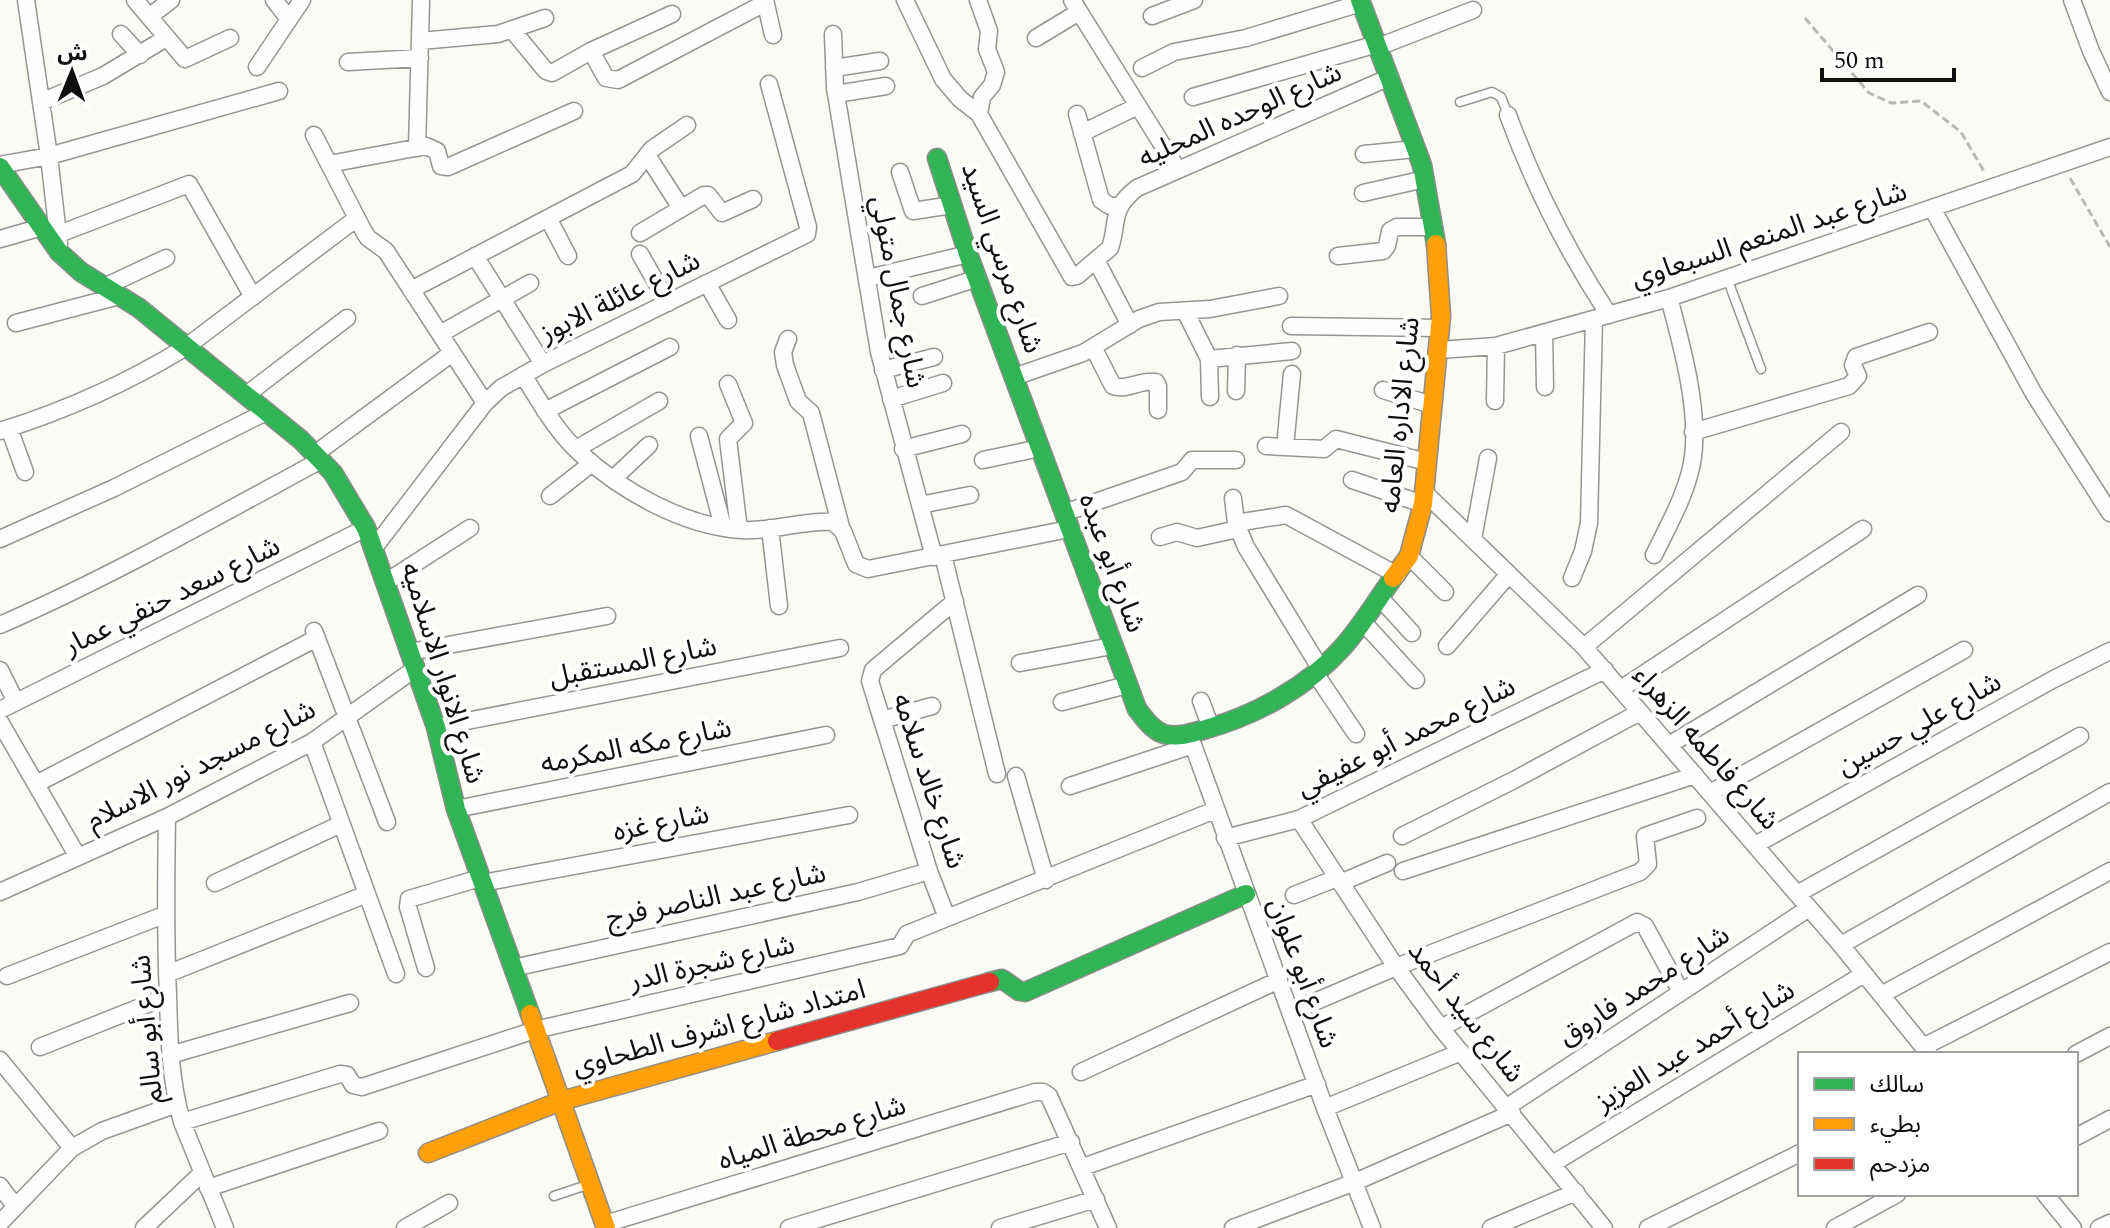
<svg xmlns="http://www.w3.org/2000/svg" width="2110" height="1228" viewBox="0 0 2110 1228" font-family="Spectral,'Noto Sans Arabic',serif">
  <rect width="100%" height="100%" fill="#fbfbf5"/>
  <g fill="none" stroke-linecap="round" stroke-linejoin="round">
    <g stroke="#959593" stroke-width="11">
      <path id="lane" d="M1460,102l32,-10 9,5 7,18
        M1727,278l34,91
        M554,1196l36,-12"/>
    </g>
    <g stroke="#959593" stroke-width="19">
      <path id="street" d="M26,0l23,156 10,88
        M135,0l50,59 45,-21
        M274,0l15,19
        M765,0l8,35
        M905,0l38,79 17,20 19,15
        M978,0l11,31 -2,18 9,23 -4,13 -10,12 -3,17 93,163 5,-1 33,-28c9,-26 -1,-38 27,-60l253,-111
        M1072,0l106,170
        M2072,0l19,51 19,41
        M1152,16l42,-16
        M149,17l22,-17
        M513,31l33,40 6,2 39,-22 81,-37
        M121,34l19,21
        M833,34l2,54 44,264 55,205
        M1036,38l43,-26
        M420,41l78,-7 47,-16
        M1378,47l95,-37
        M591,51l15,27 12,2 147,-77
        M348,62l72,-4
        M257,67l45,-67
        M834,68l46,-7
        M1142,68l32,-16 72,-14 115,-35
        M836,94l50,-8
        M1193,97l184,-53
        M41,102l62,-26 63,-38
        M1077,114l24,86 9,6h10
        M1508,115c26,71 59,136 101,200
        M1082,133l56,-27
        M314,135l49,95 5,8 18,13 99,152
        M417,148l4,-148
        M1364,154l52,-5
        M647,155l34,53
        M329,164l97,-18 11,5 4,15 7,1 126,-56
        M0,165l49,-9 230,-65
        M900,172l13,39 39,-6
        M1363,193l62,-14
        M1932,208l102,186 76,119
        M548,218l20,38
        M640,233l64,-38h4l14,18 31,-14
        M59,234l130,-50 64,113
        M0,239l42,-12
        M640,254l28,49
        M475,256l68,108
        M1338,256l45,-5 4,-5 3,-15 7,-4h37
        M1096,260l34,65
        M868,278l100,-24
        M707,283l21,37
        M104,287l62,-29
        M411,290l221,-116 20,-25 35,-24
        M922,296l56,-18
        M1185,311l24,48 1,38
        M16,323l103,-27
        M1291,326l149,2
        M1544,333l1,54
        M440,334l90,-51
        M788,339l-5,13 2,13 13,36 13,12 30,114
        M1093,347l20,39c15,5 28,-7 43,-4l2,4v24
        M1438,350l58,-4 173,-48 441,-151
        M1209,359l83,-8
        M883,370l51,-13
        M523,375c17,27 34,58 58,79 42,38 103,72 160,76 31,2 62,-10 92,-8l10,9 13,33 12,5 201,-40
        M1014,377l69,-24 56,-34 20,-7 51,-3 69,-13
        M728,384l16,39 -16,16 11,91
        M1383,390l49,15
        M1236,391l1,-36
        M246,395l101,-77
        M891,399l52,-16
        M1495,401l1,-55
        M545,411l125,-64
        M9,428l16,44
        M0,431c64,-20 129,-49 186,-84l171,-129
        M1693,432l156,-46 9,-10 -5,-11 3,-8 73,-25
        M699,436l24,91
        M1266,446l58,3 12,-10 91,23
        M1285,447l7,-73
        M576,449l83,-48
        M903,449l59,-15
        M315,454l137,-101
        M983,460l57,-12
        M613,479l36,-34
        M1352,480l71,24
        M1424,492l160,155 257,298 88,109
        M550,496l42,-33
        M1233,498l3,25 10,24 74,121
        M920,505l50,-10
        M1064,513l118,-41 10,-12h44
        M1236,523l50,-8 111,60
        M770,528l9,78
        M1160,537l17,-5 20,6 41,-9
        M0,539l114,-51 152,-76
        M1473,539l15,-81
        M374,548l111,-145 16,-15 42,-24 264,-130 1,-7 -39,-143
        M943,555l54,219
        M1654,555c14,-29 32,-60 38,-92 9,-49 -10,-117 -23,-165
        M1409,556l36,36
        M1572,578l11,-27 6,-28 5,-204
        M386,582l84,-54
        M1381,599l31,34
        M1363,622l53,58
        M0,625c110,-48 216,-108 321,-165
        M314,631l73,191
        M1447,646l62,-72
        M1584,647l257,-215
        M410,652l197,-36
        M1020,663l92,-17
        M0,670l16,32
        M1315,673l41,61
        M1621,689l242,-160
        M1201,701l10,27
        M1062,702l65,-17
        M0,710l366,-182
        M882,720l50,-14
        M0,722l78,135
        M436,727l404,-79
        M1189,734l136,374 47,120
        M312,742l84,232
        M1669,745l249,-150
        M1016,776l30,104
        M36,784l281,-146
        M1070,786l123,-41
        M1710,793l254,-143
        M456,809l370,-74
        M167,817c-1,59 -2,118 1,177 1,43 2,86 14,128l43,106
        M1299,819l97,148 45,61 163,200
        M1402,836l112,-56 126,-68
        M1225,838l74,-19 306,-149
        M1755,845l297,-165 58,-29
        M1403,871l292,-96
        M215,883l126,-59
        M482,883l367,-68
        M1340,883l47,-20
        M0,892l167,-75 145,-75 104,-74
        M1797,894l283,-158
        M1294,895l43,-17
        M947,918l-18,-47 -59,-190 3,-11 82,-69
        M1841,945l269,-153
        M426,968l-18,-61 1,-8 71,-21
        M513,968l345,-76 71,-21
        M167,974l200,-80
        M7,976l157,-61
        M1881,995l229,-124
        M1291,1012l105,-45 244,-95 8,-8 -3,-28 52,-18
        M1441,1028l196,-106 8,4 36,66
        M40,1047l128,-51
        M1923,1047l187,-95
        M2076,1054l34,-18
        M170,1055l180,-52
        M0,1060l72,88
        M1081,1072l198,-92
        M1507,1107l302,-199
        M1325,1108l136,-56
        M182,1122l158,-48 7,1 6,10 9,2 173,-57 365,-84 7,-12 308,-124
        M2076,1137l34,-18
        M1554,1163l310,-189
        M1083,1167l234,-83
        M0,1186l15,20
        M208,1188l171,-57
        M2045,1194l28,34
        M0,1223l72,-75 30,-17 75,-27
        M605,1224l430,-132h8l6,4 59,132
        M144,1228l58,-55
        M405,1228l44,-25
        M789,1228l282,-86
        M1000,1228l96,-29
        M1233,1228l122,-46 157,-69
        M1491,1228l85,-36
        M1648,1228l152,-75
        M1835,1228l62,-34
        M2099,1228l11,-5"/>
    </g>
    <g stroke="#8c8c89" stroke-width="21">
      <path id="fast" d="M1360,0l62,165 14,79
        M937,158l31,96 169,455c7,9 15,21 27,25 13,4 29,-1 42,-5 50,-14 101,-42 136,-81 19,-21 35,-48 51,-70
        M0,167l59,85 22,20 58,36 162,132 32,33 33,55 70,199 20,82 74,205
        M990,982l12,-3 17,12 6,1 221,-98"/>
    </g>
    <g stroke="#8c8c89" stroke-width="21">
      <path id="slow" d="M1393,578l16,-22 14,-52 18,-188 -5,-72
        M530,1014l76,214
        M428,1153l133,-52 216,-60"/>
    </g>
    <g stroke="#8c8c89" stroke-width="21">
      <path id="jam" d="M777,1041l213,-59"/>
    </g>
    <path stroke="#b9b9b8" stroke-width="3" stroke-dasharray="8 4" stroke-linecap="butt" d="M1805,18l64,75 22,10 30,-2 40,31 24,41
      M2070,178l40,69"/>
    <use href="#lane" stroke="#fefefe" stroke-width="8"/>
    <use href="#street" stroke="#fefefe" stroke-width="16"/>
    <use href="#fast" stroke="#30b455" stroke-width="18"/>
    <use href="#slow" stroke="#ff9f0a" stroke-width="18"/>
    <use href="#jam" stroke="#e5322d" stroke-width="18"/>
  </g>
  <g text-anchor="middle" dominant-baseline="central" stroke-width="8" stroke-linejoin="round" paint-order="stroke">
    <g font-size="28" fill="#0f0f0f" stroke="#fff">
      <text transform="translate(1240 115) rotate(-24)">شارع الوحده المحليه</text>
      <text transform="translate(1769 235) rotate(-18)">شارع عبد المنعم السبعاوي</text>
      <text transform="translate(1002 258) rotate(71)">شارع مرسي السيد</text>
      <text transform="translate(898 292) rotate(79)">شارع جمال متولي</text>
      <text transform="translate(620 297) rotate(-26)">شارع عائلة الابوز</text>
      <text transform="translate(1400 415) rotate(-84)">شارع الاداره العامه</text>
      <text transform="translate(1112 563) rotate(70)">شارع أبو عبده</text>
      <text transform="translate(172 596) rotate(-26)">شارع سعد حنفي عمار</text>
      <text transform="translate(633 662) rotate(-11)">شارع المستقبل</text>
      <text transform="translate(443 673) rotate(73)">شارع الانوار الاسلاميه</text>
      <text transform="translate(1919 724) rotate(-29)">شارع علي حسين</text>
      <text transform="translate(1406 737) rotate(-26)">شارع محمد أبو عفيفي</text>
      <text transform="translate(636 746) rotate(-11)">شارع مكه المكرمه</text>
      <text transform="translate(1706 748) rotate(49)">شارع فاطمه الزهراء</text>
      <text transform="translate(201 765) rotate(-27)">شارع مسجد نور الاسلام</text>
      <text transform="translate(929 781) rotate(72)">شارع خالد سلامه</text>
      <text transform="translate(661 823) rotate(-11)">شارع غزه</text>
      <text transform="translate(716 896) rotate(-12)">شارع عبد الناصر فرج</text>
      <text transform="translate(712 963) rotate(-13)">شارع شجرة الدر</text>
      <text transform="translate(1303 973) rotate(70)">شارع أبو علوان</text>
      <text transform="translate(1644 986) rotate(-33)">شارع محمد فاروق</text>
      <text transform="translate(1466 1012) rotate(52)">شارع سيد أحمد</text>
      <text transform="translate(719 1028) rotate(-15)">امتداد شارع اشرف الطحاوي</text>
      <text transform="translate(147 1029) rotate(-95)">شارع أبو سالم</text>
      <text transform="translate(1695 1046) rotate(-31)">شارع أحمد عبد العزيز</text>
      <text transform="translate(812 1133) rotate(-17)">شارع محطة المياه</text>
    </g>
  </g>
  <rect x="1798" y="1052" width="280" height="144" fill="#ffffff" stroke="#9f9f9f" stroke-width="2"/>
  <rect x="1814" y="1078" width="40" height="12" fill="#30b455" stroke="#9f9f9f" stroke-width="2"/>
  <text x="1870" y="1092" font-size="24" fill="#0f0f0f">سالك</text>
  <rect x="1814" y="1118" width="40" height="12" fill="#ff9f0a" stroke="#9f9f9f" stroke-width="2"/>
  <text x="1870" y="1132" font-size="24" fill="#0f0f0f">بطيء</text>
  <rect x="1814" y="1158" width="40" height="12" fill="#e5322d" stroke="#9f9f9f" stroke-width="2"/>
  <text x="1870" y="1172" font-size="24" fill="#0f0f0f">مزدحم</text>
  <g transform="translate(72 72) rotate(1)" stroke="#ffffff" stroke-width="6" paint-order="stroke">
  <path d="M0-6L14 30L0 20L-14 30Z" fill="#0f0f0f"/>
  <text y="-12" font-size="22" font-weight="bold" text-anchor="middle" fill="#0f0f0f">ش</text>
  </g>
  <path d="M1822 68v12h132v-12" fill="none" stroke="#0f0f0f" stroke-width="4"/>
  <text x="1834" y="68" font-size="24" fill="#0f0f0f" stroke="#ffffff" stroke-width="6" paint-order="stroke">50 m</text>
</svg>
